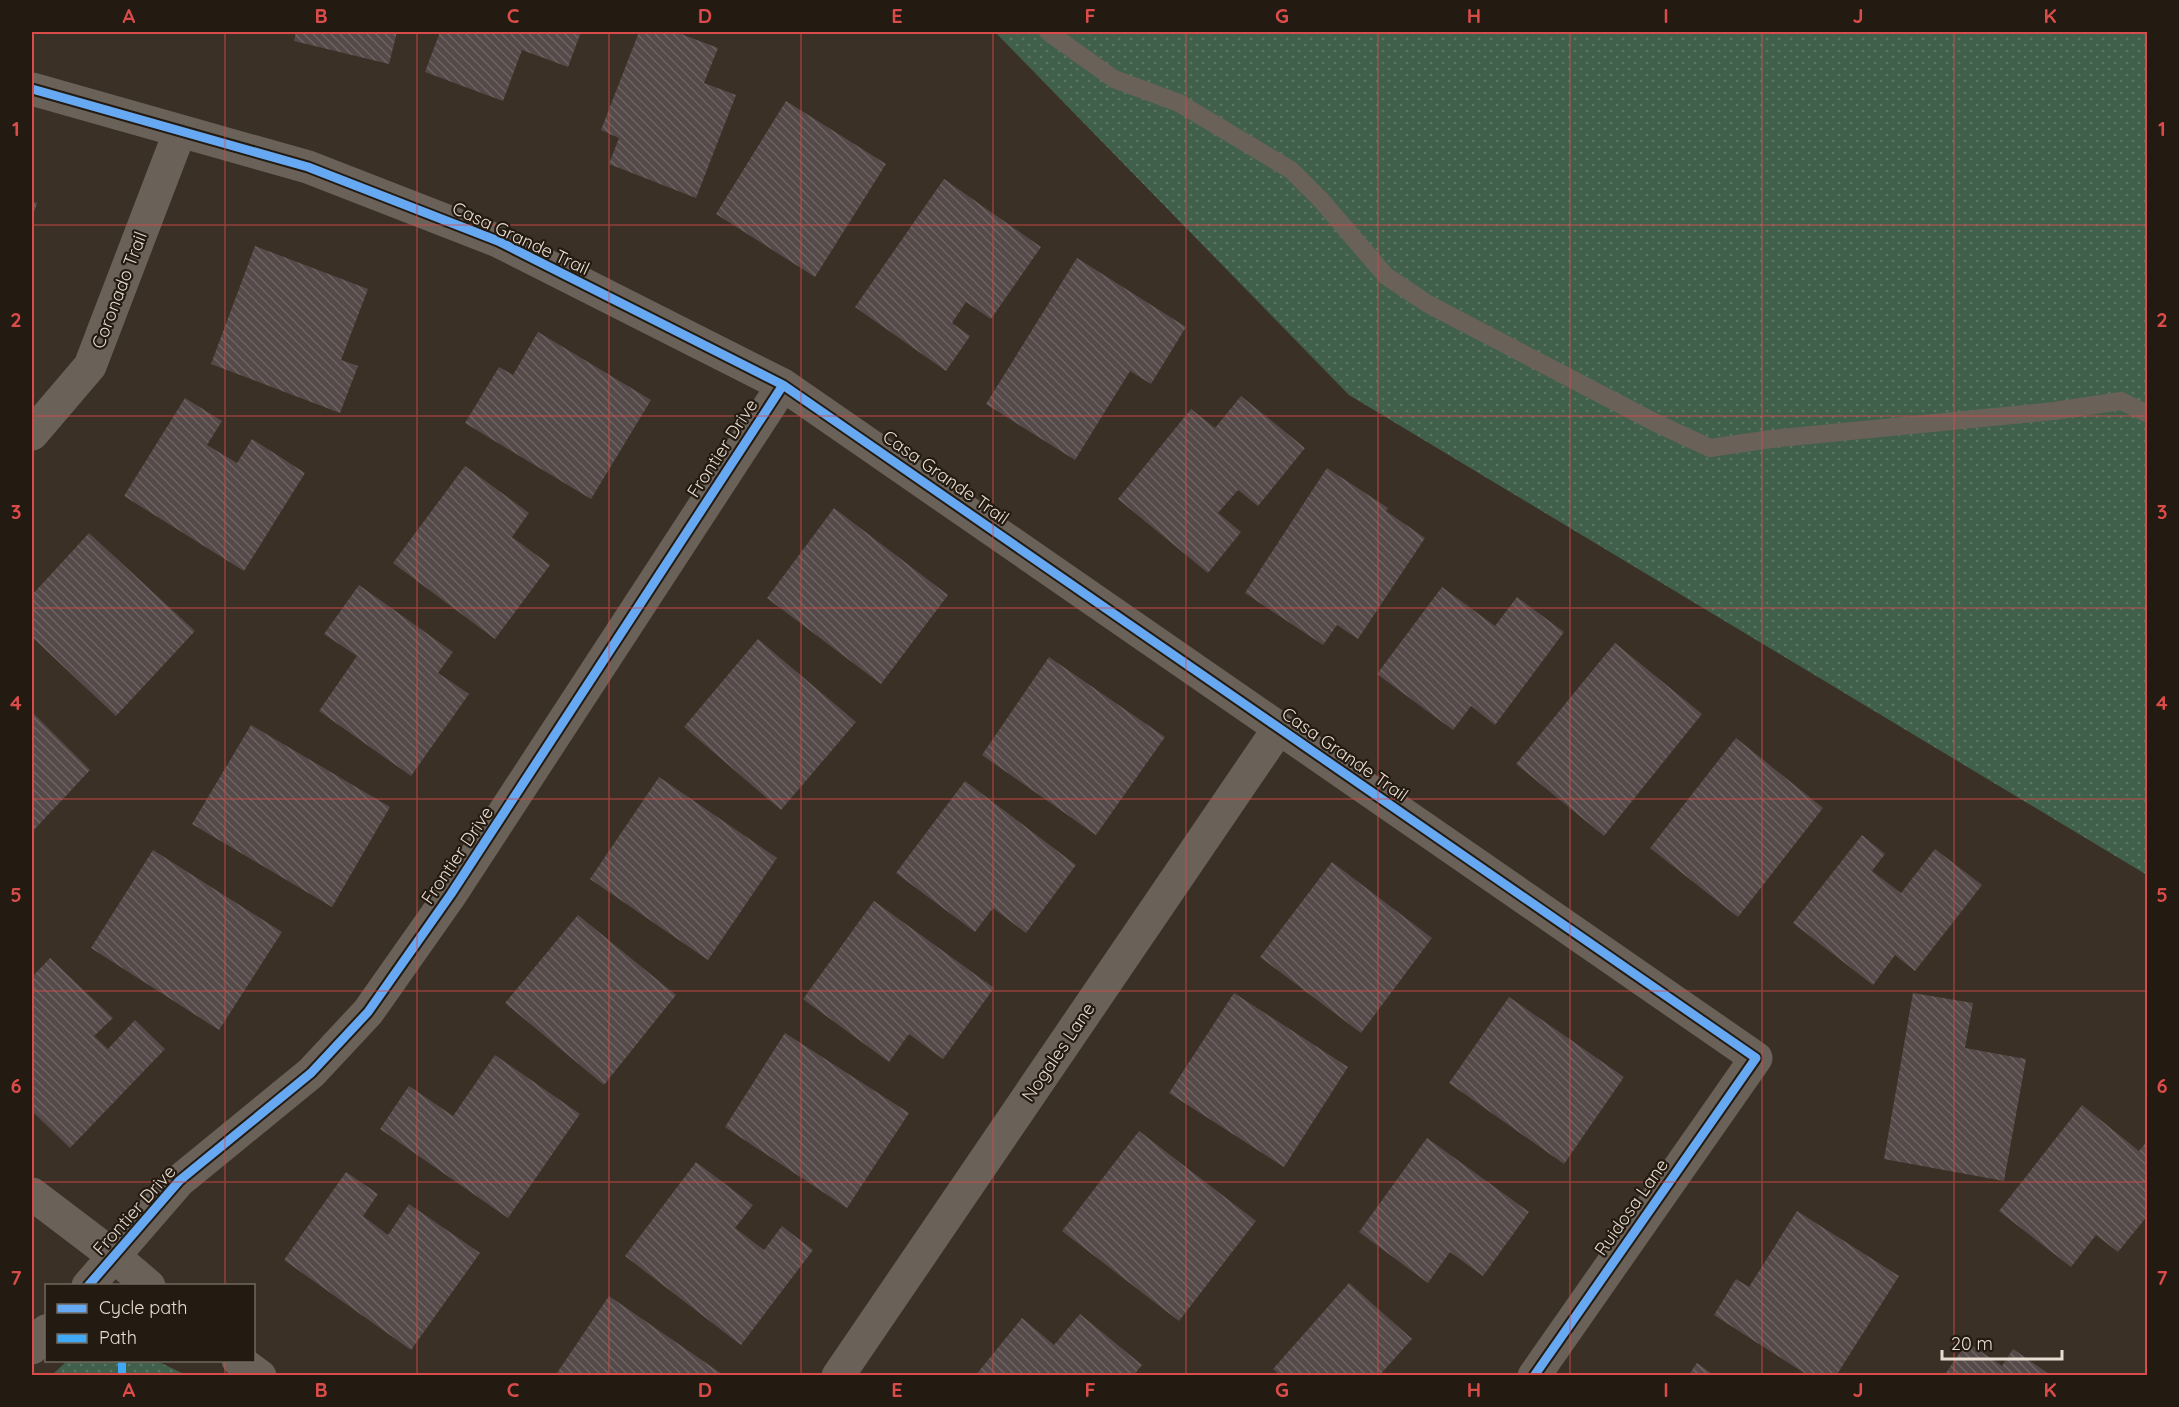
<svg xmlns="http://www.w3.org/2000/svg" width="2179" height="1407" viewBox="0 0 2179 1407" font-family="Quicksand,sans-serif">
  <defs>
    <pattern id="grass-dots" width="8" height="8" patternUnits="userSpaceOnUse" patternTransform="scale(1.5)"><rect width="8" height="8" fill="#41604b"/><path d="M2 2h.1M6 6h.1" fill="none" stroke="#5c7664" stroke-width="1.8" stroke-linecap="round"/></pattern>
    <pattern id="building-back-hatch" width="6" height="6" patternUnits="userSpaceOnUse" patternTransform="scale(1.5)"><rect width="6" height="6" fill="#554a49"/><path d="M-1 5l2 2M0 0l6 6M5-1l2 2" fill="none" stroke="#6d6462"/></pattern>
  </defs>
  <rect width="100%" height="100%" fill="#3b3025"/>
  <path fill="url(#grass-dots)" d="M995,32h1152v843l-798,-480z
    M68,1360l89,1 29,14h-134z"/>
  <path fill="url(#building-back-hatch)" d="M296,32h101l-8,32 -95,-23z
    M440,32h141l-13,35 -46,-17 -19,51 -78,-29z
    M639,32h37l42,16 -14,35 32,12 -40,103 -87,-34 10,-26 -18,-8z
    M786,101l100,63 -71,113 -99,-63z
    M944,179l97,68 -50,72 -25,-17 -14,21 18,13 -24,35 -91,-64z
    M32,201l5,2 -5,16z
    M255,246l113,43 -27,71 17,6 -18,47 -129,-49z
    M1077,258l109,69 -35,57 -21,-13 -55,89 -89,-56z
    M538,332l113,68 -60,99 -126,-76 34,-56 14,8z
    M1241,396l64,52 -47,58 -20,-16 -20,23 23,19 -33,41 -90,-74 73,-90 24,19z
    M185,398l37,23 -15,24 30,18 15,-24 53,34 -61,98 -120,-75z
    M465,466l64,47 -17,24 38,28 -55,74 -102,-76z
    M1327,468l61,40 -2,3 39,27 -67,101 -21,-14 -14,20 -78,-52z
    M834,508l114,87 -67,89 -114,-86z
    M89,533l106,98 -79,85 -84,-79v-42z
    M359,585l94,67 -15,21 31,21 -58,82 -92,-65 38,-55 -33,-22z
    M1442,587l53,39 22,-29 47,35 -69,93 -24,-19 -18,24 -76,-56z
    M758,639l98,83 -75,88 -97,-83z
    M1615,643l87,71 -98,122 -88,-72z
    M1049,657l116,80 -69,98 -114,-80z
    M32,712l58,58 -58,62z
    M251,725l139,82 -58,100 -140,-83z
    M1736,738l87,70 -85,109 -88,-69z
    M659,777l118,81 -69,102 -118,-81z
    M965,781l111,84 -50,68 -33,-25 -18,24 -79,-59z
    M1862,835l23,19 -13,17 29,22 34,-44 47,36 -67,86 -20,-16 -22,30 -80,-62z
    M153,850l129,82 -63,98 -128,-82z
    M1332,862l100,76 -71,95 -101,-76z
    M874,901l120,87 -51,71 -34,-25 -20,28 -86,-63z
    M578,915l98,80 -72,90 -99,-82z
    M50,958l63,60 -19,18 14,13 27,-29 30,29 -95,99 -38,-37v-134z
    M1234,993l114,74 -64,100 -115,-74z
    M1913,993l60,10 -8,45 61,11 -22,122 -120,-22z
    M1509,997l115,80 -60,87 -115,-81z
    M785,1033l124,80 -62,95 -122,-81z
    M495,1055l85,59 -72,104 -128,-89 29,-43 44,30z
    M2082,1105l57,46 9,-11v75l-30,37 -22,-17 -25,32 -72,-56z
    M1139,1131l117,90 -77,100 -117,-90z
    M1427,1138l102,74 -46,64 -33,-24 -22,31 -69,-51z
    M696,1162l57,43 -18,23 29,22 18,-24 31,24 -72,95 -116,-89z
    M346,1172l32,22 -15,22 25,19 21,-31 71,49 -69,97 -127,-90z
    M1797,1211l102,65 -63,100h-27l-95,-61 22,-36 13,8z
    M1349,1283l63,56 -33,37h-98l-8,-7z
    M609,1296l113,78 -2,2h-165z
    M1080,1314l62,51 -9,11h-158l47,-58 32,27z
    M1967,1342l35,24 11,-17 39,27h-108z
    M1697,1363l18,13h-27z"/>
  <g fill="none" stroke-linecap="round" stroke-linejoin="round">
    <path stroke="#6a6159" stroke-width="18" d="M1048,32l66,47 65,24 112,67 30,30 65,76 42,28 226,118 56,26 61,-9 283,-28 67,-10 27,13"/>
    <path stroke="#6a6159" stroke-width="33" d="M32,89l276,78 190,74 285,144 973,673 -222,318
      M32,434l58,-68 90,-235
      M32,1194l83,63 34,29
      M88,1286l91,-105 132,-108 57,-61 83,-118 332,-509
      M32,1348l14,-17
      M238,1360l22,16
      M838,1376l441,-648"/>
    <path stroke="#3fa9f5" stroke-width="8" stroke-dasharray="15 8" stroke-linecap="butt" d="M122,1376v-16"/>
    <g stroke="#231a11" stroke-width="13">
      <path id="cycleway" d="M32,89l276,78 190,74 285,144 973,673 -222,318
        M88,1286l91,-105 132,-108 57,-61 83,-118 332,-509"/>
    </g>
    <use href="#cycleway" stroke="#66a8f1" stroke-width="9"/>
  </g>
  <path fill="none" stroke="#da4c4a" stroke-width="1.5" stroke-opacity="0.55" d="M225,32v1254M417,32v1344M609,32v1344M801,32v1344M993,32v1344M1186,32v1344M1378,32v1344M1570,32v1344M1762,32v1344M1954,32v1344M32,225h2116M32,416h2116M32,608h2116M32,799h2116M32,991h2116M32,1182h2116M225,1360v16"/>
  <g text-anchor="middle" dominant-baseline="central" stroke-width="4.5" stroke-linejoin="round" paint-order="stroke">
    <g font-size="18" fill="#e9dcd0" stroke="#231a11">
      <text transform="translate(521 238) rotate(25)">Casa Grande Trail</text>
      <text transform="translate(119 290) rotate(-69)">Coronado Trail</text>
      <text transform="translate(722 448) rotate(-57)">Frontier Drive</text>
      <text transform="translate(946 477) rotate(35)">Casa Grande Trail</text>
      <text transform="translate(1345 754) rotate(35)">Casa Grande Trail</text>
      <text transform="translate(457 855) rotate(-56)">Frontier Drive</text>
      <text transform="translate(1058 1052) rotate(-56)">Nogales Lane</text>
      <text transform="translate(1631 1207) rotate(-55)">Ruidosa Lane</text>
      <text transform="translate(134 1210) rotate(-48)">Frontier Drive</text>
    </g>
  </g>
  <rect width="2179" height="1407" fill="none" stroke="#231a11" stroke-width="66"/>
  <rect x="45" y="1284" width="210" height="78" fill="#231a11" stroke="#72685d" stroke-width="1.5"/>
  <rect x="57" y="1304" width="30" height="9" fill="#66a8f1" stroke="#72685d" stroke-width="1.5"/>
  <text x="99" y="1314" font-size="18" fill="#e9dcd0">Cycle path</text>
  <rect x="57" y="1334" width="30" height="9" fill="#3fa9f5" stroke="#72685d" stroke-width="1.5"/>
  <text x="99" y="1344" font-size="18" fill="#e9dcd0">Path</text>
  <path d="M1942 1350v9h120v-9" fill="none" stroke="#e9dcd0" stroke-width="3"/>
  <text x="1951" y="1350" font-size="18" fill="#e9dcd0" stroke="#231a11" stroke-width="4.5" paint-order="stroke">20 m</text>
  <rect x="33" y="33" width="2113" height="1341" fill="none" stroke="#da4c4a" stroke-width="2"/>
  <g font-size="20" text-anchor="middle" font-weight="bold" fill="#da4c4a">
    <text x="129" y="23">A</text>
    <text x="321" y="23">B</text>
    <text x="513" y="23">C</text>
    <text x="705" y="23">D</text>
    <text x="897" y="23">E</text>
    <text x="1090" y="23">F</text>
    <text x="1282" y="23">G</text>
    <text x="1474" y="23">H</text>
    <text x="1666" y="23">I</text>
    <text x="1858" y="23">J</text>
    <text x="2050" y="23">K</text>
    <text x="16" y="136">1</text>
    <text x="2162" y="136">1</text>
    <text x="16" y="327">2</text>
    <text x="2162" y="327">2</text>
    <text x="16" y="519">3</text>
    <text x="2162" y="519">3</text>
    <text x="16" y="710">4</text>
    <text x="2162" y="710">4</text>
    <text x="16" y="902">5</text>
    <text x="2162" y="902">5</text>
    <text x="16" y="1093">6</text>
    <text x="2162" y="1093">6</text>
    <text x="16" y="1285">7</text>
    <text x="2162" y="1285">7</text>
    <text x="129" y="1397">A</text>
    <text x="321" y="1397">B</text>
    <text x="513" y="1397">C</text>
    <text x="705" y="1397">D</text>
    <text x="897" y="1397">E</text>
    <text x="1090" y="1397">F</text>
    <text x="1282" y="1397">G</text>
    <text x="1474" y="1397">H</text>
    <text x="1666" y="1397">I</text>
    <text x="1858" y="1397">J</text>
    <text x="2050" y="1397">K</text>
  </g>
</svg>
